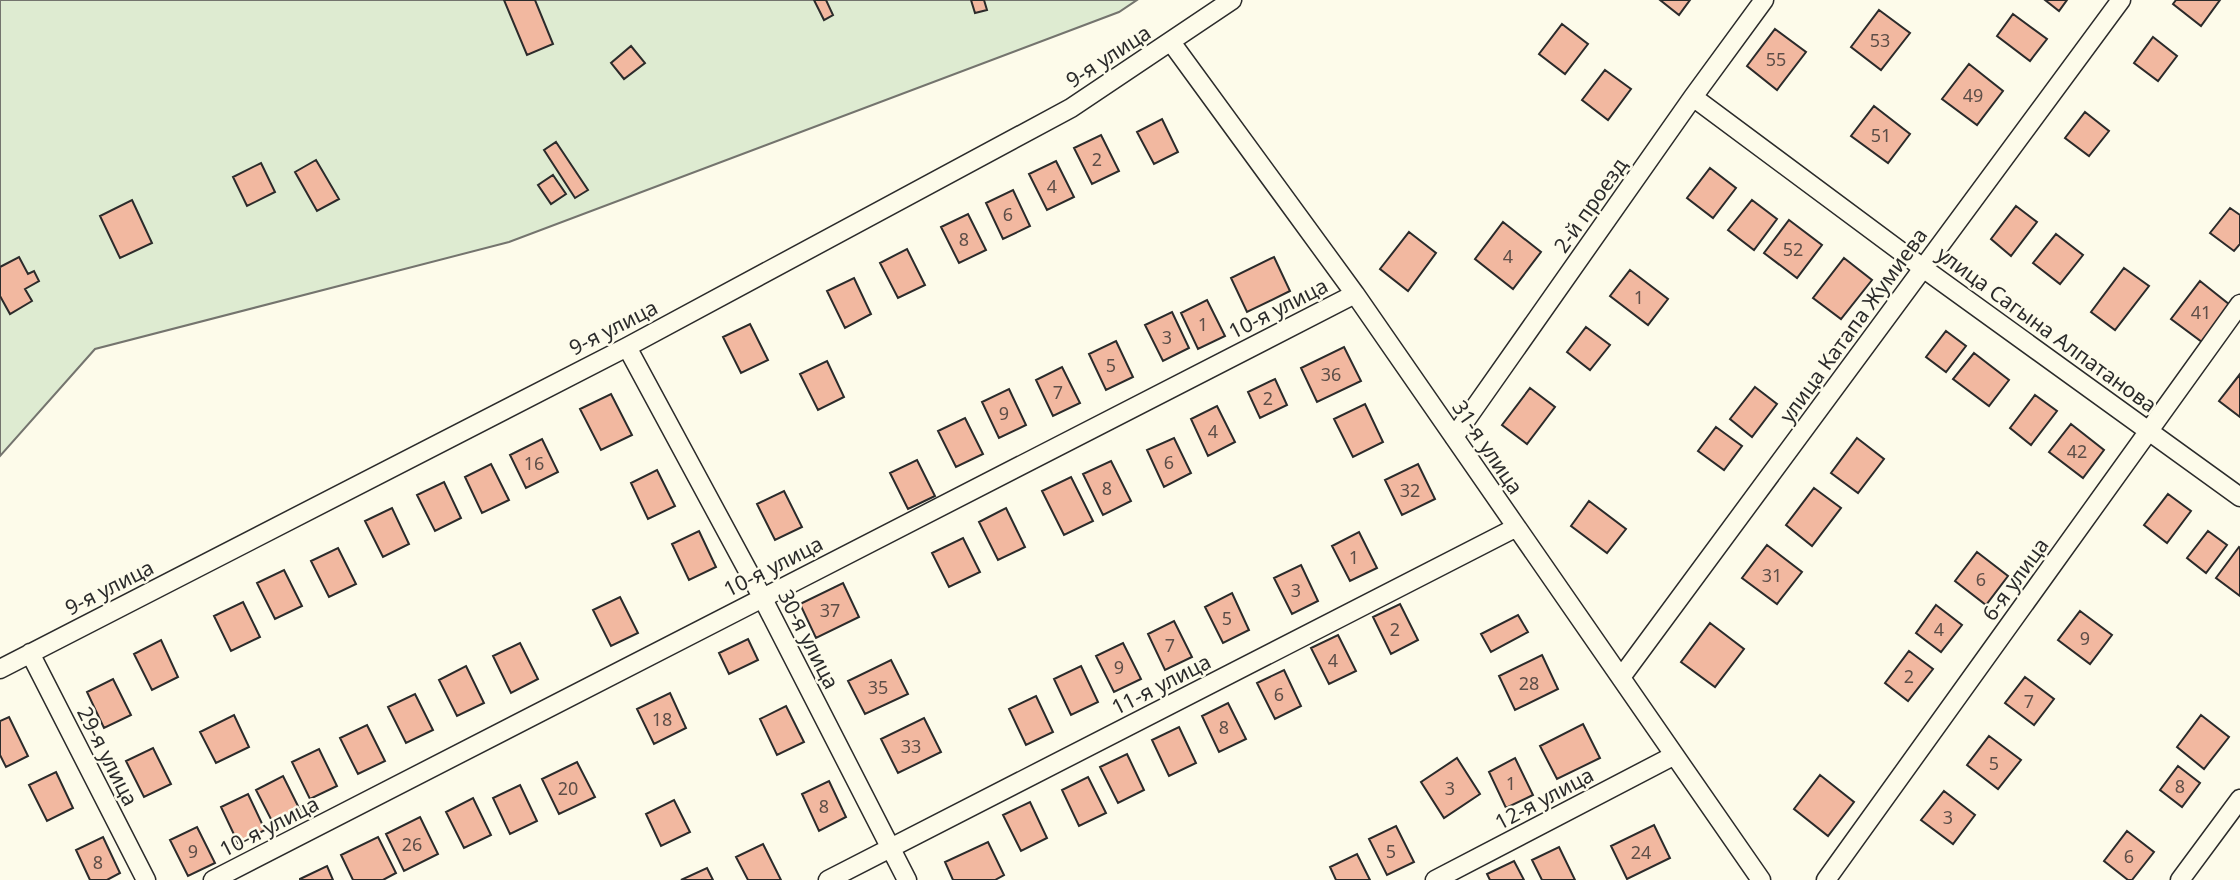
<svg xmlns="http://www.w3.org/2000/svg" width="2240" height="880" viewBox="0 0 2240 880" font-family="'Noto Sans',sans-serif">
  <rect width="100%" height="100%" fill="#fdfbea"/>
  <path fill="#deebd1" stroke="#74746e" stroke-width="2" d="M0,0h1137l-18,12 -610,230 -414,107 -95,107z"/>
  <path fill="#f2b8a0" stroke="#2b2b2b" stroke-width="2" d="M504,0h31l18,44 -26,11z
    M814,0h12l7,15 -9,5z
    M971,0h13l3,10 -12,3z
    M1660,0h30l-11,15z
    M2045,0h22l-8,11z
    M2176,0h44l-19,26 -28,-22z
    M1879,10l31,23 -29,37 -30,-23z
    M2013,14l34,25 -17,22 -33,-25z
    M1562,24l26,20 -23,30 -26,-20z
    M1775,29l31,23 -29,38 -30,-24z
    M2153,37l24,19 -19,25 -24,-18z
    M631,46l14,17 -21,16 -13,-16z
    M1969,64l34,27 -26,34 -35,-26z
    M1605,70l26,19 -23,31 -26,-20z
    M1874,106l36,28 -22,29 -37,-27z
    M2085,112l24,19 -20,25 -24,-18z
    M1162,119l16,33 -24,12 -17,-32z
    M1101,135l18,36 -27,13 -18,-36z
    M556,142l32,48 -13,8 -31,-48z
    M316,160l23,39 -22,12 -22,-39z
    M1056,161l18,36 -27,13 -18,-36z
    M261,163l14,29 -28,14 -14,-29z
    M1710,168l26,20 -23,30 -26,-20z
    M553,175l13,19 -15,10 -13,-19z
    M1013,190l17,36 -27,13 -17,-36z
    M132,200l20,43 -32,15 -20,-42z
    M1752,200l25,19 -23,31 -26,-20z
    M2016,206l21,16 -26,34 -20,-17z
    M2230,208l10,7v29l-6,7 -24,-18z
    M968,214l18,36 -27,13 -18,-36z
    M1789,220l33,25 -25,33 -33,-25z
    M1503,222l38,30 -28,37 -38,-30z
    M1409,232l27,21 -28,38 -28,-22z
    M2056,234l27,21 -23,29 -27,-21z
    M907,249l18,36 -27,13 -18,-35z
    M19,257l9,17 6,-3 5,10 -14,8 7,12 -22,13 -10,-18v-29z
    M1274,257l16,34 -43,21 -16,-34z
    M1844,258l28,22 -31,39 -28,-21z
    M2124,268l25,18 -34,44 -24,-18z
    M1630,270l38,29 -20,26 -38,-29z
    M854,278l17,36 -26,14 -18,-37z
    M2200,281l30,24 -28,37 -31,-23z
    M1207,300l18,36 -27,13 -17,-36z
    M1172,312l17,36 -26,13 -18,-36z
    M750,324l18,36 -27,13 -18,-36z
    M1586,327l24,18 -20,25 -23,-18z
    M1946,331l20,15 -20,26 -20,-15z
    M1116,341l17,36 -27,13 -17,-36z
    M1344,347l17,34 -44,21 -16,-34z
    M1974,353l35,27 -20,26 -36,-27z
    M827,361l17,36 -26,13 -18,-36z
    M1062,367l18,36 -27,13 -17,-36z
    M2240,374v43l-21,-16z
    M1275,379l12,26 -27,13 -12,-26z
    M1755,387l22,17 -25,33 -22,-18z
    M1530,388l25,19 -28,37 -25,-19z
    M1009,389l17,36 -27,13 -17,-36z
    M611,394l21,41 -31,15 -21,-41z
    M2035,395l22,16 -26,34 -21,-17z
    M1365,404l18,38 -30,15 -19,-38z
    M1217,406l18,36 -27,14 -17,-37z
    M965,418l18,36 -27,13 -18,-36z
    M2071,424l33,26 -21,28 -34,-26z
    M1716,427l26,19 -18,24 -26,-19z
    M1174,438l17,35 -27,14 -17,-37z
    M1857,438l27,21 -26,34 -27,-20z
    M542,439l16,33 -32,16 -16,-33z
    M917,460l18,36 -27,13 -18,-36z
    M1111,461l20,40 -28,14 -20,-41z
    M491,464l18,36 -27,13 -17,-36z
    M1418,464l17,35 -33,16 -17,-35z
    M657,470l18,36 -27,13 -17,-36z
    M1071,477l22,44 -29,14 -22,-44z
    M444,482l17,36 -26,13 -18,-36z
    M1814,488l27,20 -29,38 -26,-21z
    M784,491l18,36 -27,13 -18,-36z
    M2168,494l23,17 -24,32 -23,-18z
    M1589,501l37,28 -19,24 -36,-27z
    M392,508l17,36 -26,13 -18,-36z
    M1006,508l19,39 -27,13 -19,-38z
    M699,531l17,36 -27,13 -17,-36z
    M2208,531l19,14 -21,28 -19,-15z
    M1359,532l18,36 -27,13 -18,-35z
    M963,538l17,34 -31,15 -17,-34z
    M1767,545l35,27 -25,32 -35,-26z
    M2239,547l1,1v48l-24,-18z
    M338,548l18,36 -27,13 -18,-36z
    M1977,552l31,24 -22,29 -31,-24z
    M1301,565l17,36 -26,13 -18,-36z
    M284,570l18,36 -27,13 -18,-36z
    M843,583l16,34 -43,21 -16,-34z
    M1232,593l17,37 -26,13 -18,-36z
    M620,597l18,36 -27,13 -18,-36z
    M243,602l17,35 -29,14 -17,-35z
    M1400,604l18,36 -27,14 -18,-37z
    M1936,605l26,20 -21,27 -25,-19z
    M2080,611l32,24 -22,29 -32,-24z
    M1518,615l10,17 -37,20 -10,-18z
    M1174,621l18,36 -27,13 -17,-36z
    M1710,623l34,26 -29,38 -34,-25z
    M1338,635l18,36 -27,13 -18,-36z
    M748,639l10,21 -29,14 -10,-21z
    M161,640l17,37 -26,13 -18,-36z
    M520,643l18,36 -27,14 -18,-37z
    M1123,643l18,36 -27,13 -18,-36z
    M1909,651l24,18 -25,32 -23,-18z
    M1542,655l16,34 -43,21 -16,-34z
    M891,660l17,34 -43,20 -17,-33z
    M466,666l18,37 -27,13 -18,-36z
    M1081,666l17,36 -27,13 -17,-36z
    M1284,670l17,36 -26,13 -18,-36z
    M2025,677l29,22 -20,26 -29,-22z
    M113,679l18,36 -27,13 -17,-36z
    M670,693l16,35 -32,16 -17,-35z
    M415,694l18,36 -27,13 -18,-36z
    M1036,696l17,36 -27,13 -17,-36z
    M1228,703l18,36 -27,13 -17,-36z
    M786,706l18,36 -27,13 -17,-36z
    M234,715l15,32 -33,16 -16,-31z
    M2201,715l28,22 -25,32 -27,-22z
    M9,717l19,39 -22,11 -6,-12v-34z
    M924,718l17,34 -43,21 -17,-34z
    M1583,724l17,34 -43,21 -17,-33z
    M367,725l18,36 -27,13 -18,-36z
    M1179,727l17,36 -27,13 -17,-36z
    M1989,736l32,24 -23,29 -31,-24z
    M153,748l18,36 -27,13 -18,-36z
    M319,749l18,37 -27,13 -18,-37z
    M1127,754l17,36 -26,13 -18,-36z
    M1457,758l23,36 -36,24 -23,-36z
    M1515,758l18,37 -27,13 -17,-36z
    M577,762l18,35 -36,17 -17,-35z
    M2178,766l22,17 -18,24 -22,-17z
    M56,772l17,36 -26,13 -18,-36z
    M1820,775l34,27 -26,34 -34,-27z
    M283,776l18,36 -27,13 -18,-35z
    M1088,777l18,36 -27,13 -17,-36z
    M829,781l17,36 -27,14 -17,-37z
    M520,785l17,36 -27,13 -17,-36z
    M1944,791l31,24 -22,29 -32,-24z
    M248,794l17,36 -27,13 -17,-36z
    M473,798l18,37 -27,13 -18,-36z
    M674,800l16,32 -29,14 -15,-32z
    M1030,802l17,36 -26,13 -18,-36z
    M420,817l18,37 -34,17 -18,-37z
    M1654,825l16,33 -43,21 -16,-33z
    M1396,826l18,36 -27,13 -18,-36z
    M197,827l18,36 -27,13 -18,-36z
    M2127,831l27,21 -22,28h-4l-24,-19z
    M103,837l17,36 -13,7h-17l-14,-30z
    M378,837l18,36 -13,7h-30l-12,-25z
    M988,842l16,33 -9,5h-42l-8,-18z
    M763,844l18,36h-33l-12,-23z
    M1559,847l16,33h-33l-10,-20z
    M1357,854l13,26h-34l-6,-13z
    M1514,861l10,19h-34l-3,-6z
    M327,866l6,14h-33v-1z
    M707,868l6,12h-32z"/>
  <g fill="none" stroke-linecap="round" stroke-linejoin="round">
    <g stroke="#2b2b2b" stroke-width="21">
      <path id="minor" d="M1171,42l184,252 406,586
        M1693,97l230,171 317,229
        M627,347l135,250 145,283
        M1454,437l239,-340 71,-97
        M30,653l116,227
        M0,669l627,-322 444,-239 161,-108
        M1622,676l499,-676
        M213,880l1142,-586
        M828,880l687,-352
        M1435,880l238,-124
        M1826,880l414,-576
        M2180,880l60,-81"/>
    </g>
    <use href="#minor" stroke="#fdfbea" stroke-width="18"/>
  </g>
  <g text-anchor="middle" dominant-baseline="central" stroke-width="5" stroke-linejoin="round" paint-order="stroke">
    <g font-size="18" fill="#5d4e48">
      <text x="1880" y="40">53</text>
      <text x="1776" y="59">55</text>
      <text x="1973" y="95">49</text>
      <text x="1881" y="135">51</text>
      <text x="1097" y="159">2</text>
      <text x="1052" y="186">4</text>
      <text x="1008" y="214">6</text>
      <text x="964" y="239">8</text>
      <text x="1793" y="249">52</text>
      <text x="1508" y="256">4</text>
      <text x="1639" y="297">1</text>
      <text x="2201" y="312">41</text>
      <text x="1203" y="324">1</text>
      <text x="1167" y="337">3</text>
      <text x="1111" y="365">5</text>
      <text x="1331" y="374">36</text>
      <text x="1058" y="392">7</text>
      <text x="1268" y="398">2</text>
      <text x="1004" y="413">9</text>
      <text x="1213" y="431">4</text>
      <text x="2077" y="451">42</text>
      <text x="1169" y="462">6</text>
      <text x="534" y="463">16</text>
      <text x="1107" y="488">8</text>
      <text x="1410" y="490">32</text>
      <text x="1354" y="557">1</text>
      <text x="1772" y="575">31</text>
      <text x="1981" y="579">6</text>
      <text x="1296" y="590">3</text>
      <text x="830" y="610">37</text>
      <text x="1227" y="618">5</text>
      <text x="1395" y="629">2</text>
      <text x="1939" y="629">4</text>
      <text x="2085" y="638">9</text>
      <text x="1170" y="645">7</text>
      <text x="1333" y="660">4</text>
      <text x="1119" y="667">9</text>
      <text x="1909" y="676">2</text>
      <text x="1529" y="683">28</text>
      <text x="878" y="687">35</text>
      <text x="1279" y="694">6</text>
      <text x="2029" y="701">7</text>
      <text x="662" y="719">18</text>
      <text x="1224" y="727">8</text>
      <text x="911" y="746">33</text>
      <text x="1994" y="763">5</text>
      <text x="1511" y="783">1</text>
      <text x="2180" y="786">8</text>
      <text x="568" y="788">20</text>
      <text x="1450" y="788">3</text>
      <text x="824" y="806">8</text>
      <text x="1948" y="817">3</text>
      <text x="412" y="844">26</text>
      <text x="193" y="851">9</text>
      <text x="1391" y="851">5</text>
      <text x="1641" y="852">24</text>
      <text x="2129" y="856">6</text>
      <text x="98" y="862">8</text>
    </g>
    <g font-size="21" fill="#2b2b2b" stroke="#fdfbea">
      <text transform="translate(1108 56) rotate(-33)">9-я улица</text>
      <text transform="translate(1590 205) rotate(-55)">2-й проезд</text>
      <text transform="translate(1278 308) rotate(-27)">10-я улица</text>
      <text transform="translate(1853 325) rotate(-54)">улица Катапа Жумиева</text>
      <text transform="translate(613 327) rotate(-27)">9-я улица</text>
      <text transform="translate(2047 329) rotate(36)">улица Сагына Алпатанова</text>
      <text transform="translate(1488 447) rotate(56)">31-я улица</text>
      <text transform="translate(773 566) rotate(-27)">10-я улица</text>
      <text transform="translate(2015 579) rotate(-54)">6-я улица</text>
      <text transform="translate(109 587) rotate(-27)">9-я улица</text>
      <text transform="translate(809 639) rotate(63)">30-я улица</text>
      <text transform="translate(1161 684) rotate(-27)">11-я улица</text>
      <text transform="translate(108 756) rotate(63)">29-я улица</text>
      <text transform="translate(1544 798) rotate(-28)">12-я улица</text>
      <text transform="translate(269 826) rotate(-27)">10-я улица</text>
    </g>
  </g>
</svg>
